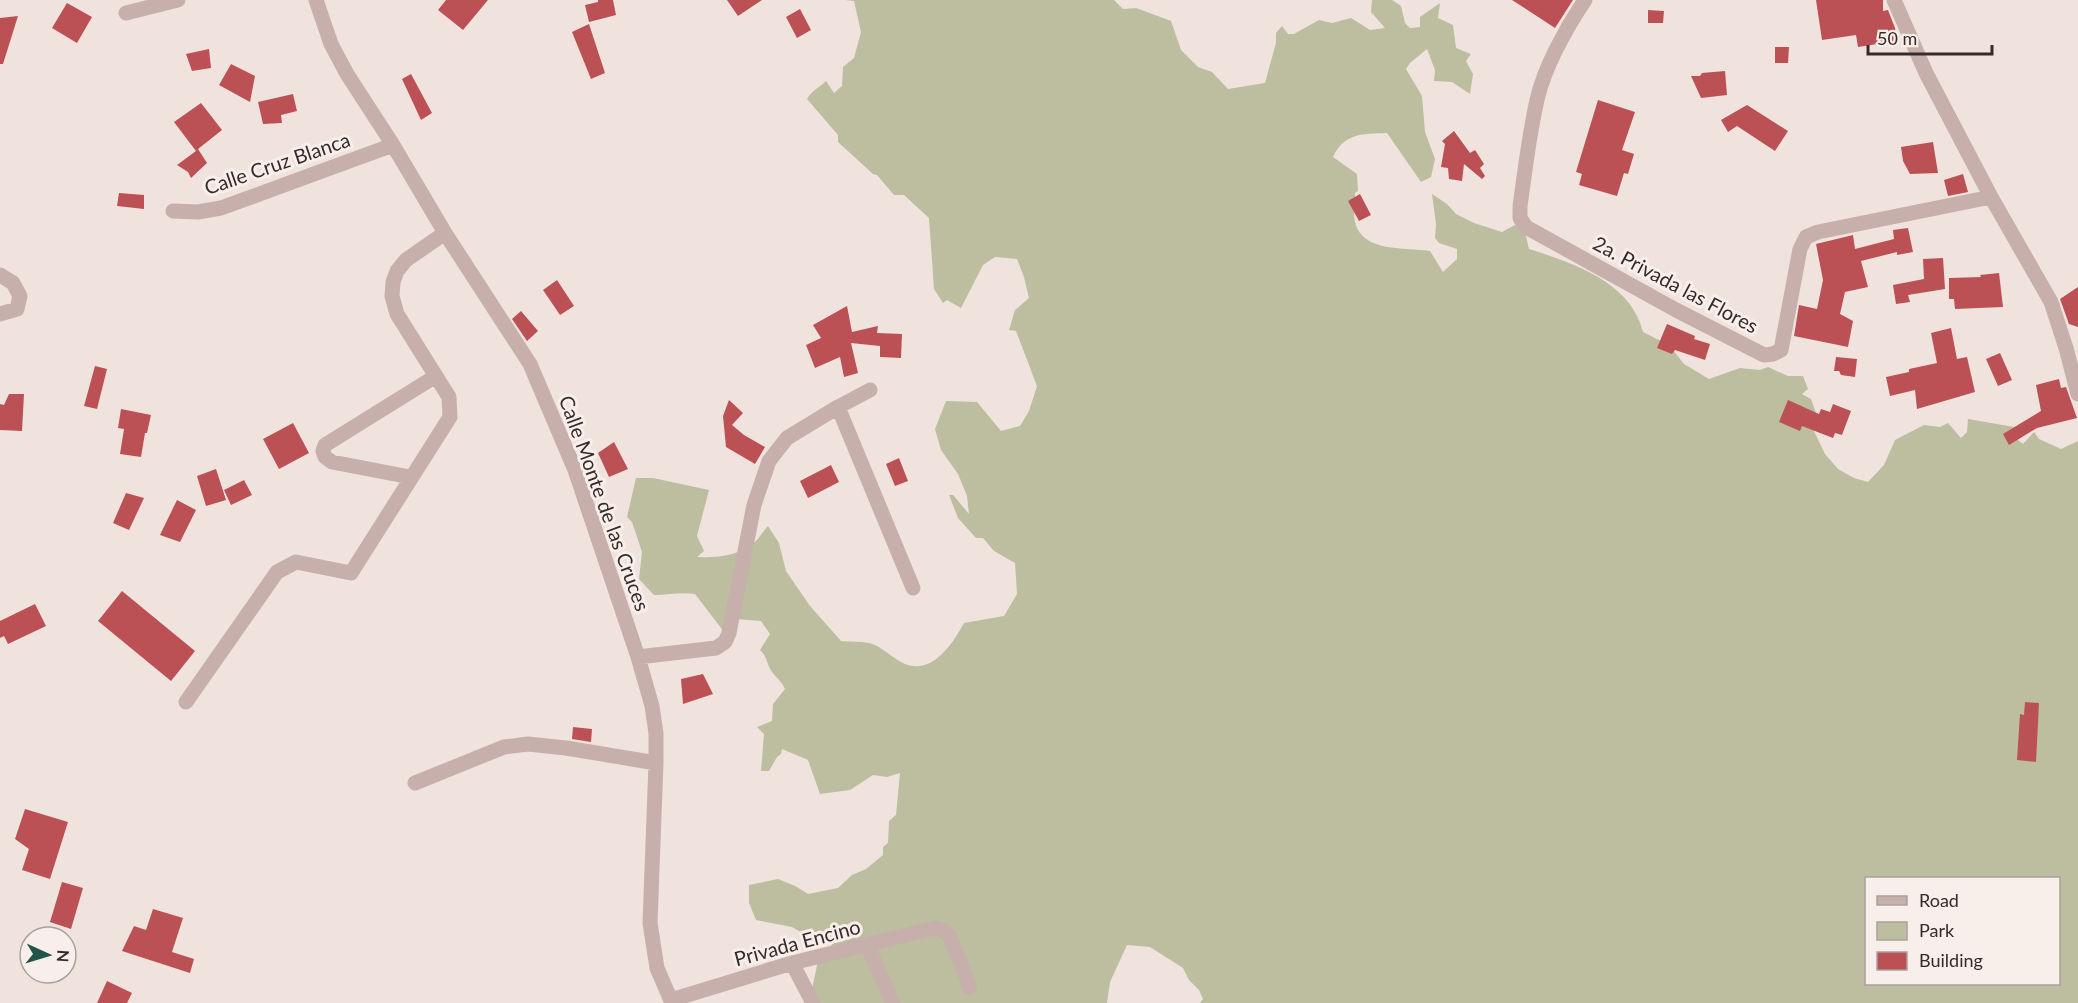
<svg xmlns="http://www.w3.org/2000/svg" width="2078" height="1003" viewBox="0 0 2078 1003" font-family="Lato,sans-serif">
  <rect width="100%" height="100%" fill="#f0e3de"/>
  <path fill="#bcbe9f" fill-rule="evenodd" d="M845,0h269l9,9 13,-1 35,13 10,29 17,17 14,5 16,17 37,-6 11,-40v-10l6,-7 6,8h6l25,-14 13,3 19,-5 19,12 15,-2 -14,-16 1,-12h20l9,6 4,17 5,5 10,-1v-10l20,-14 -2,15 15,7 3,23 15,6 -5,7 7,13 -3,20 -18,-12 -18,-1 1,-11 -8,-21 -17,14 -4,6 16,27 3,36 10,27 -4,18 -10,5 -34,-49c-23,1 -42,-1 -54,24l24,17 1,17 -3,2c0,9 -2,20 0,29 7,31 51,25 75,29l13,21 14,-13v-10l-18,-6 -4,-5 1,-14 -4,-30 15,10 9,10 18,9 28,9 13,-7 10,7 4,17c44,14 102,33 114,83l26,13 15,19 25,15 31,-11 20,2 8,-3 20,9h15l5,13 -6,5 9,5 5,14 -3,16 12,25 13,15 16,9 14,4 16,-17 11,-25 29,-15 16,2 8,-4 13,15 6,-6 1,-13 46,8 4,13 5,4 11,-12 5,7 22,10 17,-8v562h-878l3,-4 -4,-9 -10,-10 -6,-12 -33,-21 -23,-2 -17,37 -3,21h-298l9,-42 13,-12 1,-8 -26,-6 -14,-8 -36,-7 -7,-17v-18l29,-6 17,7 13,8 30,-6 14,-13 14,-6 17,-14v-8l5,-4 1,-22 7,-6 4,-42 -13,4 -14,-2 -23,15 -30,4 -12,-34 -26,-11 -1,5 -4,3 -8,14h-8l3,-37 -7,-7 15,-6 1,-17 12,-15c-3,-7 -8,-11 -13,-17 -5,-7 -5,-16 -12,-22l10,-16 -9,-13 -26,-2 -10,18 -4,-9 -26,-34c-14,-2 -27,1 -41,1l-15,-16 3,-27 -10,-30 -5,-5 9,-39h17l56,12 -12,46 7,15 -7,6c21,1 42,-1 59,-16 5,-5 8,-11 12,-15l11,17 7,28 24,35 31,35c9,1 19,0 28,2 13,3 24,16 36,21 28,11 48,-21 59,-41l40,-7 13,-22 -2,-31 -21,-12 -11,-13h-7l-18,-20 -9,-23h4l16,19 -2,-18 -9,-22 -17,-24 -6,-21 11,-28 31,1 24,29 19,-5 9,-15 8,-25 -21,-55 -7,-1 6,-20 14,-12 -5,-21 -7,-18 -22,-2 -12,8 -22,43 -14,-8 -4,3 -9,-14 -5,-71 -25,-23h-10l-17,-20 -4,-1 -35,-32v-7l-31,-36c5,-9 12,-11 19,-18l8,12 8,-7 1,-19 11,-9 7,-26 -7,-31zM1866,878h192v106h-192z"/>
  <path fill="#bb5155" d="M446,0h42l-25,30 -25,-20z
    M598,0h15l3,15 -27,7 -4,-17 13,-3z
    M727,0h35l-24,16z
    M1512,0h61l-18,28z
    M1816,0h67v11l5,-1 7,18 2,13 -39,6 -2,-12 -34,5z
    M67,3l25,14 -15,26 -25,-15z
    M800,9l11,21 -14,8 -11,-21z
    M1648,10l16,1 -1,12h-15z
    M18,16l-15,48h-3v-46z
    M589,24l16,49 -14,6 -19,-47z
    M1775,47h14l-1,16h-13z
    M209,49l2,19 -19,3 -6,-17z
    M231,64l24,12 -5,26 -31,-17z
    M1725,71l2,24 -26,3 -10,-22h9l2,-3z
    M411,74l21,39 -11,7 -19,-41z
    M293,94l4,17 -16,4 1,8 -19,1 -5,-22z
    M1598,100l37,12 -13,38 12,4 -6,20 -4,-1 -7,23 -38,-11 3,-11 -6,-2z
    M201,103l21,27 -24,19 9,14 -16,15 -3,-6 -11,-7 19,-14 -22,-29z
    M1747,105l41,26 -13,20 -38,-25 -9,6 -7,-12z
    M1454,131l16,22 5,-3 9,14 -4,4 5,8 -3,3 -18,-15 -2,17 -13,-2 -1,-11 -7,-1 4,-23 -3,-3z
    M1933,142l5,31 -28,1 -7,-13 -2,-14z
    M1963,174l5,18 -20,4 -4,-16z
    M119,193l25,2v14l-27,-3z
    M1360,194l11,21 -12,6 -11,-20z
    M1908,228l5,24 -16,3v-3l-36,9 7,26 -23,5 -5,22 13,7 -5,26 -54,-11 5,-31 18,4 6,-29 -7,-36 37,-9 2,14 39,-10 -1,-9z
    M1943,258l2,31 -37,6 2,7 -14,2 -3,-19 31,-6 -1,-20z
    M1999,273l4,34 -48,2 -1,-10h-5v-21l32,-1 -1,-2z
    M557,280l17,26 -14,9 -17,-25z
    M2078,287v40l-9,-3 -9,-25z
    M847,306l5,26 26,-6 -1,7 25,1 -1,24 -21,-1v-11l-29,-3 7,30 -14,4 -4,-20 -25,11 -9,-23 15,-7 -8,-13z
    M521,311l17,20 -11,10 -15,-22z
    M1667,324l28,12 -1,3 16,5 -5,16 -30,-10 -3,4 -15,-6z
    M1951,328l6,31 10,-2 8,35 -58,17 -2,-19 -25,6 -4,-19 23,-5v-3l28,-6 -6,-30z
    M2000,353l12,27 -14,6 -12,-27z
    M1836,357l21,2 -2,18 -14,-2 -2,-4h-5z
    M95,366l12,3 -10,40 -13,-3z
    M2059,379l2,9 5,-1 11,31 -40,10 -28,17 -6,-11 38,-23 -5,-26z
    M9,394h15l-2,37 -22,-1v-26l4,1z
    M729,400l14,13 -11,12 12,10 21,12 -10,17 -29,-17 -3,-31z
    M1788,400l31,14 2,-5 9,3 3,-8 18,7 -9,24 -7,-2 -2,5 -31,-12 -2,5 -21,-9z
    M121,409l30,6 -4,18h-2l-4,24 -21,-3 4,-25 -6,-1z
    M293,423l16,30 -30,16 -16,-30z
    M614,442l14,27 -19,8 -11,-24z
    M899,458l9,23 -13,5 -9,-22z
    M831,465l8,17 -31,16 -8,-17z
    M216,469l10,31 -20,6 -9,-30z
    M244,480l8,15 -21,10 -7,-15z
    M126,493l18,5 -15,32 -16,-7z
    M177,500l19,10 -16,32 -20,-7z
    M122,591l73,60 -24,30 -73,-60z
    M35,604l11,22 -38,18 -4,-8 -4,2v-17z
    M703,674l10,20 -30,10 -2,-25z
    M2025,702l14,1 -3,59 -19,-2 3,-46 4,1z
    M573,727l19,2 -1,13 -19,-3z
    M25,809l43,13 -18,57 -28,-9 7,-21 -14,-10z
    M62,882l21,6 -12,41 -21,-7z
    M153,909l30,9 -11,34 22,7 -4,14 -68,-22 12,-25 12,4z
    M107,981l25,12 -5,10h-30z"/>
  <g fill="none" stroke-linecap="round" stroke-linejoin="round">
    <path stroke="#c7b0ab" stroke-width="15" d="M316,0l15,44 16,30 46,71 52,88 85,131 45,106 63,187 14,49 4,27v30l-6,160 7,45 15,35
      M1585,0c-19,28 -41,68 -48,100 -8,35 -12,71 -17,106v12l6,9 150,83 88,45 9,-1 8,-4 19,-101 6,-12 12,-5 173,-35 -65,-124 -32,-73
      M126,13l52,-13
      M1991,197l60,105 15,46 12,46
      M173,211l25,1 23,-4 172,-63
      M0,275l13,8 7,13 -3,13 -17,5
      M838,407l75,181
      M410,477l-78,-15 -7,-5 -2,-6 2,-6 111,-69
      M638,657l78,-9 9,-6 4,-9 25,-128 15,-44 18,-23 51,-31 32,-17
      M186,702l91,-130 19,-10 55,11 99,-156 -1,-20 -52,-83 -5,-18 1,-14 4,-11 9,-11 39,-27
      M415,783l89,-36 24,-3 38,4 90,15
      M867,945l26,58
      M792,963l21,40
      M671,1000l121,-37 143,-35 8,2 7,7 20,51"/>
  </g>
  <g text-anchor="middle" dominant-baseline="central" stroke-width="6" stroke-linejoin="round" paint-order="stroke">
    <g font-size="20" fill="#362a2a" stroke="#f8eeea">
      <text transform="translate(277 163) rotate(-19)">Calle Cruz Blanca</text>
      <text transform="translate(1676 284) rotate(28)">2a. Privada las Flores</text>
      <text transform="translate(605 503) rotate(70)">Calle Monte de las Cruces</text>
      <text transform="translate(797 942) rotate(-15)">Privada Encino</text>
    </g>
  </g>
  <rect x="1865" y="877" width="195" height="108" fill="#f8eeea" stroke="#aaa09d" stroke-width="1.5"/>
  <rect x="1877" y="896" width="30" height="9" fill="#c7b0ab" stroke="#aaa09d" stroke-width="1.5"/>
  <text x="1919" y="907" font-size="18" fill="#362a2a">Road</text>
  <rect x="1877" y="922" width="30" height="18" fill="#bcbe9f" stroke="#aaa09d" stroke-width="1.5"/>
  <text x="1919" y="937" font-size="18" fill="#362a2a">Park</text>
  <rect x="1877" y="952" width="30" height="18" fill="#bb5155" stroke="#aaa09d" stroke-width="1.5"/>
  <text x="1919" y="967" font-size="18" fill="#362a2a">Building</text>
  <g transform="translate(48 955) rotate(94)"><circle r="28" fill="#f8eeea" stroke="#aaa09d" stroke-width="1.5"/>
  <path d="M0-4.5L10 22L0 15L-10 22Z" fill="#23544a"/>
  <text y="-9" font-size="16" font-weight="bold" text-anchor="middle" fill="#362a2a">N</text>
  </g>
  <path d="M1868 45v9h124v-9" fill="none" stroke="#362a2a" stroke-width="3"/>
  <text x="1877" y="45" font-size="18" fill="#362a2a" stroke="#f8eeea" stroke-width="4.5" paint-order="stroke">50 m</text>
</svg>
